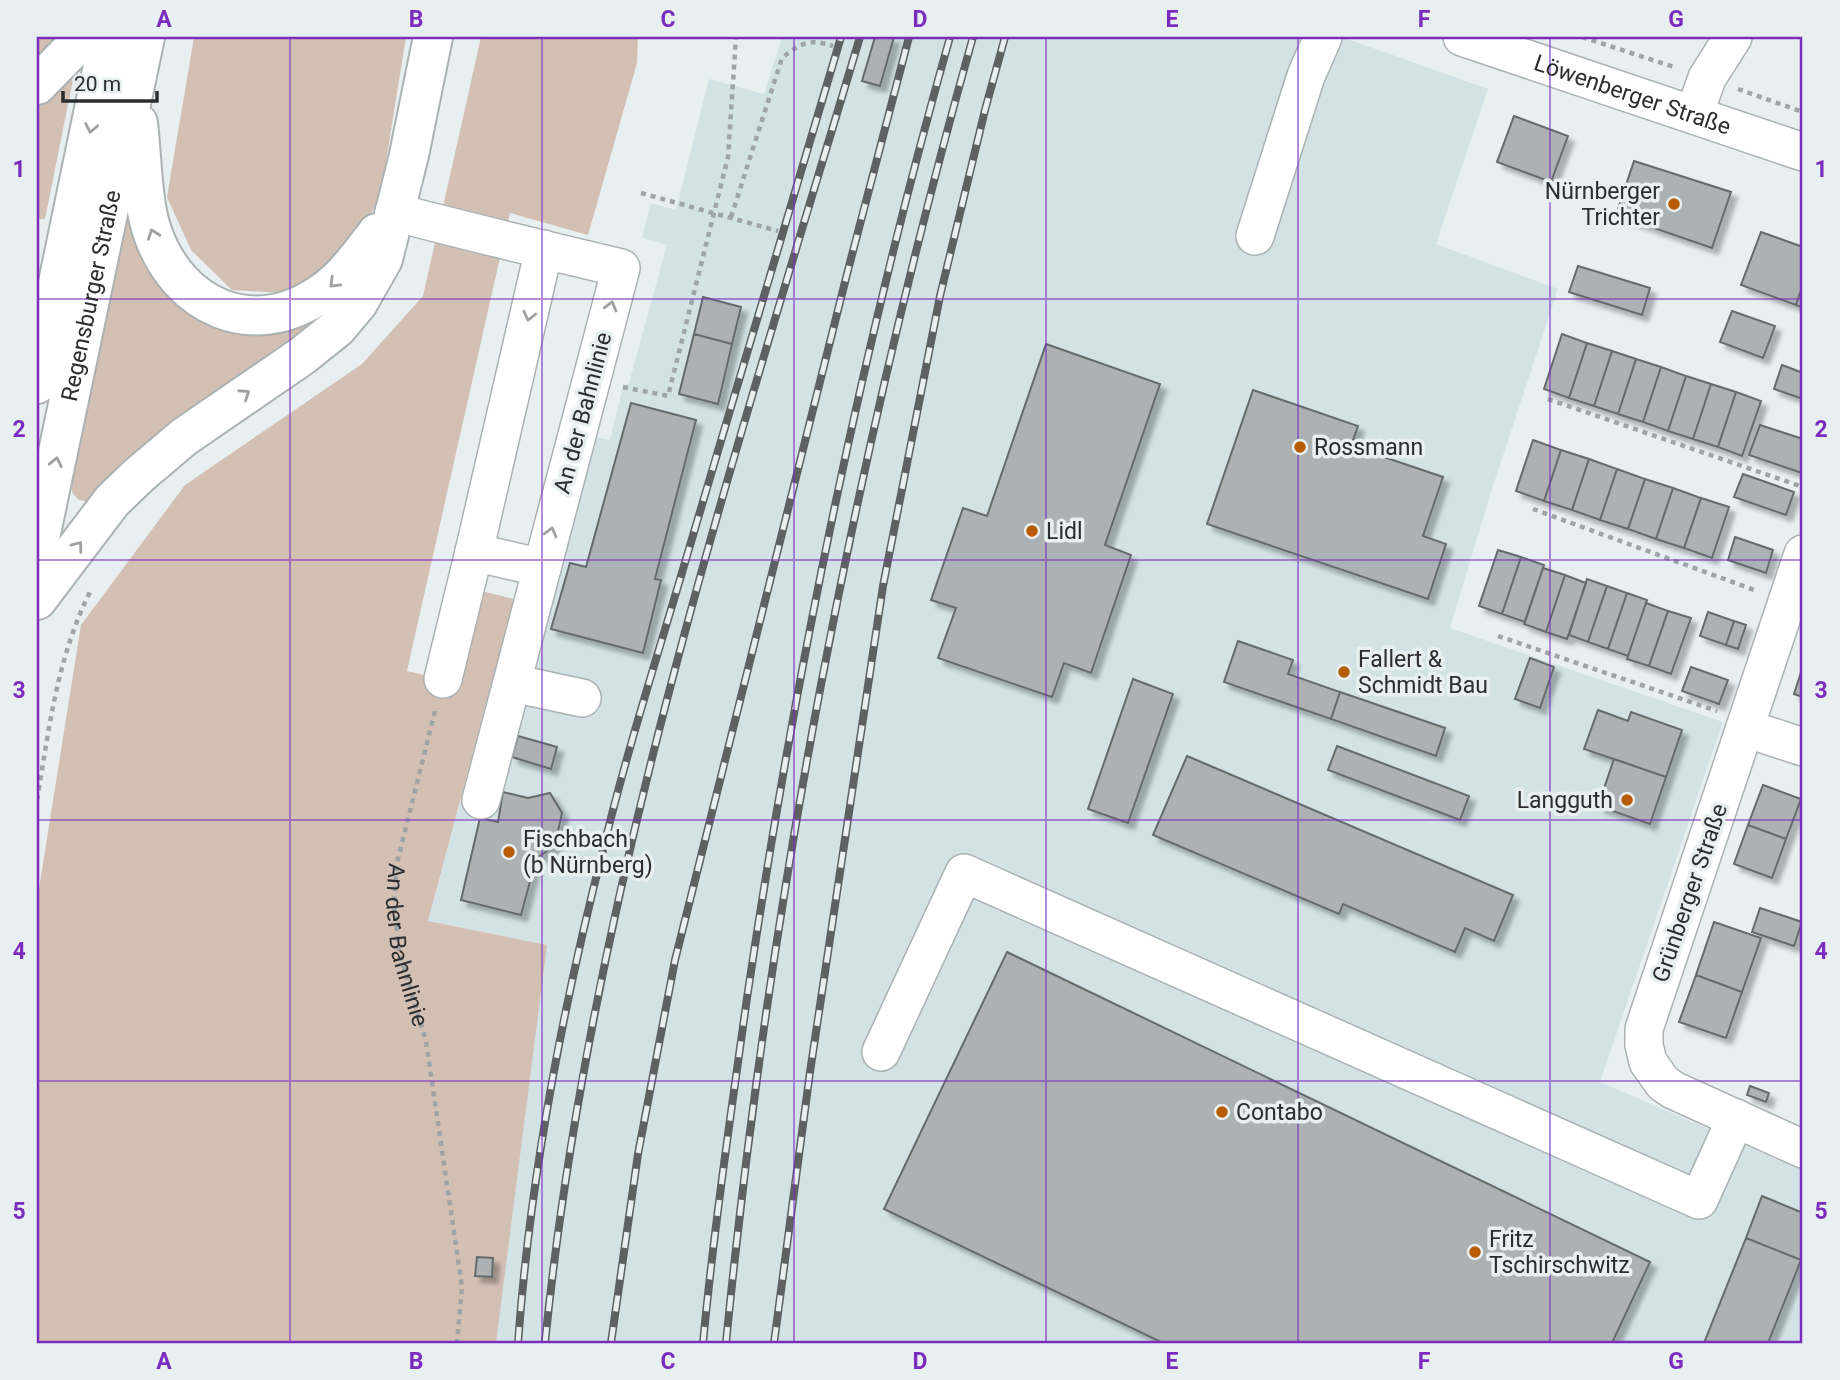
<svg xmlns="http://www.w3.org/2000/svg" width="1840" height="1380" viewBox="0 0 1840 1380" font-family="Roboto,sans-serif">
  <defs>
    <filter id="shadow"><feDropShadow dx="6" dy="6" stdDeviation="2" flood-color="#0004"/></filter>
  </defs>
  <rect width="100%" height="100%" fill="#e8eff0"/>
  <path fill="#d3e2e5" d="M782,37h560l146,52 -52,155 122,45 -67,203 -41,136 273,94 -123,360 203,88v173h-1307l1,-16 -69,-405 86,-323 32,8 46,-171 18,4 13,-53 6,-4 38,-138 -25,-7 9,-35 25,7 33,-131 55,15z"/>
  <path fill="#d4bfb3" d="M37,37h29l-29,36z
    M194,37h212l-26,162 -12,19 -43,54 -42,21 -51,-3 -41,-40 -24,-53z
    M481,37h157l-1,26 -49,172 -78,-22 -103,458 47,11 23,-92 37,9 -86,322 119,24 -51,398h-459v-442l44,-276 104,-140 177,-121 61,-68z
    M68,75l5,5 -28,139h-8v-113z
    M139,160l24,115 147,45 6,3 -226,179 -11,-2 -6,-6 -3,-10z"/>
  <path fill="#acb2b3" stroke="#656b6c" stroke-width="2" filter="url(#shadow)" d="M875,37h19l-14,49 -18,-5z
    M1514,116l54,20 -17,46 -54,-20z
    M1634,161l97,31 -19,56 -96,-33z
    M1761,232l42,15v37l-7,21 -55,-20z
    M1578,266l72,22 -8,27 -73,-23z
    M1803,284v24l-7,-3z
    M703,297l38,10 -9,37 -38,-10z
    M1732,311l43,15 -12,32 -43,-16z
    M694,334l38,10 -14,60 -39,-10z
    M1562,334l25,9 -18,55 -25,-9z
    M1587,343l25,8 -18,55 -25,-8z
    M1046,344l114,40 -55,161 26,10 -40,118 -27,-10 -12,34 -114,-39 18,-50 -25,-8 32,-92 24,8z
    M1612,351l24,8 -18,55 -24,-8z
    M1636,359l25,8 -18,55 -25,-8z
    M1782,365l21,8v26l-29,-10z
    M1661,367l25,9 -18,55 -25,-9z
    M1686,376l25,8 -18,55 -25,-8z
    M1711,384l25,8 -18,55 -25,-8z
    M1253,390l105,36 -7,20 92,31 -20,59 23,8 -18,55 -221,-75z
    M1736,392l25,9 -19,55 -24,-9z
    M631,403l65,17 -41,159 6,1 -18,73 -92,-24 19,-66 16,4z
    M1760,425l43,14 -1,34 -53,-18z
    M1533,440l28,10 -17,51 -28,-10z
    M1561,450l28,9 -17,51 -28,-9z
    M1589,459l28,10 -17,51 -28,-10z
    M1617,469l28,10 -17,50 -28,-9z
    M1743,474l51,18 -8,23 -52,-18z
    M1645,479l28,9 -17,51 -28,-10z
    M1673,488l28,10 -17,50 -28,-9z
    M1701,498l28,9 -17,51 -28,-10z
    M1735,537l38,13 -7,23 -38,-13z
    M1498,550l23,7 -19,57 -23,-8z
    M1521,557l23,8 -19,57 -23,-8z
    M1543,568l22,7 -19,57 -22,-8z
    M1565,575l21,8 -19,56 -21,-7z
    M1587,579l20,7 -19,56 -19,-7z
    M1607,586l20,7 -19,56 -20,-7z
    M1627,593l20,7 -19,56 -20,-7z
    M1646,603l22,8 -19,55 -22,-7z
    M1668,611l23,7 -20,56 -22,-8z
    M1708,612l26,9 -8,24 -26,-9z
    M1734,621l12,4 -8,24 -12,-4z
    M1238,641l55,19 -5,14 52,18 -9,27 -107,-37z
    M1530,658l24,9 -14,41 -25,-9z
    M1803,666v31l-9,-3z
    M1691,667l37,13 -9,24 -37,-13z
    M1133,679l40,15 -45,129 -40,-14z
    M1340,692l105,36 -9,28 -105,-37z
    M1598,710l30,11 3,-9 51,18 -16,47 -82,-28z
    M518,736l39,11 -6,22 -39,-12z
    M1337,746l132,50 -9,24 -132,-50z
    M1187,756l326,139 -19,46 -29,-13 -10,24 -112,-48 -4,10 -186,-79z
    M1614,759l52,18 -16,47 -52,-18z
    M1763,785l38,14 -15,40 -38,-14z
    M503,792l25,6 22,-5 12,20 -7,32 -19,14 -15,56 -60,-15 19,-82 18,4z
    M1748,825l38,14 -14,39 -38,-14z
    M1760,908l42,14 -8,24 -42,-14z
    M1714,922l47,16 -19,54 -46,-17z
    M1007,952l643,310 -38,81h-449l-279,-134z
    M1696,975l46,17 -16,46 -47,-16z
    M1750,1086l19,7 -3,9 -19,-7z
    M1762,1196l41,17v41l-2,6 -55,-22z
    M1746,1238l55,22 -33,83h-64z
    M477,1257l16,1 -1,19 -17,-1z"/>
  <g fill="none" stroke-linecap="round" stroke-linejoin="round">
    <g stroke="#abb2b3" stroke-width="40">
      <g id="minor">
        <path id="s2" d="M1462,37l341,115"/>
        <path d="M1694,115l13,-37 26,-41"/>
        <path d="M394,212c75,20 151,38 227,56l-79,300 -68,-16 70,-303"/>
        <path d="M1255,236l51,-160 17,-39"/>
        <path d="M1803,554l-159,475v16l4,17 15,21 10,7 130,59"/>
        <path d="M443,679l31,-127"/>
        <path d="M512,683l70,15"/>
        <path d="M1745,728l58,19"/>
        <path d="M481,800l61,-232"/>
        <path d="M881,1052l83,-179 735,327 37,-82"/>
      </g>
    </g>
    <g stroke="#abb2b3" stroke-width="42">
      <g id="major">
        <path d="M37,85l47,-48"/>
        <path d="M138,123c4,33 4,82 15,111 26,73 99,106 166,61 24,-15 41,-40 58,-62"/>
        <path d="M37,384l72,-347"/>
        <path id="s3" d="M37,552l108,-515"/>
        <path d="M37,600l75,-99 27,-26 45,-38 118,-81 35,-28 21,-25 25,-44 26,-104 24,-118"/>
      </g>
    </g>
    <g stroke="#9fa4a5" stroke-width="4.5" stroke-dasharray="5 5" stroke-linecap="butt">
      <path d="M1582,37l95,31"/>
      <path d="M1738,89l65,23"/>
      <path d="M641,193l137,38"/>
      <path d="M731,217l51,-159c19,-15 27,-20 51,-12"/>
      <path d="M623,387l45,9 60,-239 8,-120"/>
      <path d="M1548,399l255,88"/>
      <path d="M1533,509l224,82"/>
      <path d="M1498,636l219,75"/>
      <path id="s1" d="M435,711l-38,152 -3,39 5,50 27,89 36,246 -5,56"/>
      <path d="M37,800c12,-71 20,-142 53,-208"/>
    </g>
    <use href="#minor" stroke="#fff" stroke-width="37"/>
    <use href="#major" stroke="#fff" stroke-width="38"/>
    <g stroke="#5d6162" stroke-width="8">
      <path id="rail" d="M518,1343c12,-166 44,-332 85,-493 22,-92 51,-183 78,-274 53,-180 107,-360 160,-539
        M545,1343c45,-447 187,-878 315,-1306
        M611,1343l27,-189 37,-194 172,-686 62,-237
        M703,1343c11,-115 28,-230 44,-345 48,-324 114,-646 203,-961
        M726,1343c43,-437 128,-883 247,-1306
        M774,1343l36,-271 73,-486 57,-290 45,-186 20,-73"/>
    </g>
    <use href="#rail" stroke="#e8eff0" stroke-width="5" stroke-dasharray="16" stroke-linecap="butt"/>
  </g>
  <defs><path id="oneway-chevron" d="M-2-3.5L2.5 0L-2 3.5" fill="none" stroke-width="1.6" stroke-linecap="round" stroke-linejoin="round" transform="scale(1.75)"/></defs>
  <g stroke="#a0a0a1">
    <use href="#oneway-chevron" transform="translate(91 128) rotate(101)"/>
    <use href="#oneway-chevron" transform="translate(153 234) rotate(-110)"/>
    <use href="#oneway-chevron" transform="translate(334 283) rotate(136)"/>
    <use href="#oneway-chevron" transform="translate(611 306) rotate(-75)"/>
    <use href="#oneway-chevron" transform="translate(529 316) rotate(103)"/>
    <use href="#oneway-chevron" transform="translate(245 394) rotate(-33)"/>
    <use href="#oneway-chevron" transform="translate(56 462) rotate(-78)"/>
    <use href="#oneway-chevron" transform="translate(551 532) rotate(-75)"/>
    <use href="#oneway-chevron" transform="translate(78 546) rotate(-53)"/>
  </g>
  <path fill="none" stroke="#7b2cbf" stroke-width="2" stroke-opacity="0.55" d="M290,37v1306M542,37v1306M794,37v1306M1046,37v1306M1298,37v1306M1550,37v1306M37,299h1766M37,560h1766M37,820h1766M37,1081h1766"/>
  <g fill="#b85c04" stroke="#e8eff0" stroke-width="2.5">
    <circle cx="1674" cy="204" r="7"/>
    <circle cx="1300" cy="447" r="7"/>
    <circle cx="1032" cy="531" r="7"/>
    <circle cx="1344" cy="672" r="7"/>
    <circle cx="1627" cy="800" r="7"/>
    <circle cx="509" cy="852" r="7"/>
    <circle cx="1222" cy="1112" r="7"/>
    <circle cx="1475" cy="1252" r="7"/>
  </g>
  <g text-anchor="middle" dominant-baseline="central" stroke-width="7" stroke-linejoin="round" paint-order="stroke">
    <g font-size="23" fill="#2b2d2e" stroke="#e8eff0">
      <text stroke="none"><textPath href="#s2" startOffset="180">Löwenberger Straße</textPath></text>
      <text stroke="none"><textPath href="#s3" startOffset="262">Regensburger Straße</textPath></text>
      <text transform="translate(583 413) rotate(-75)">An der Bahnlinie</text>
      <text transform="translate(1690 893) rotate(-71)">Grünberger Straße</text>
      <text stroke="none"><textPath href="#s1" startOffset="240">An der Bahnlinie</textPath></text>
    </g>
    <g font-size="23" fill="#2b2d2e" stroke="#e8eff0" text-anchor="start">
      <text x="1660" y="191" text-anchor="end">Nürnberger<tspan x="1660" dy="26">Trichter</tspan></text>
      <text x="1314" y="447">Rossmann</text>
      <text x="1046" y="531">Lidl</text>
      <text x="1358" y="659">Fallert &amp;<tspan x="1358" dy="26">Schmidt Bau</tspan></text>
      <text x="1613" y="800" text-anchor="end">Langguth</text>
      <text x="523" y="839">Fischbach<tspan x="523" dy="26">(b Nürnberg)</tspan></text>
      <text x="1236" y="1112">Contabo</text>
      <text x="1489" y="1239">Fritz<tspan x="1489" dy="26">Tschirschwitz</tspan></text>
    </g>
  </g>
  <rect width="1840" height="1380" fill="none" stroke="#e8eff0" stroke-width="77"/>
  <path d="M63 91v10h94v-10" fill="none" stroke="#2b2d2e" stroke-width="3.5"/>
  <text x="74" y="91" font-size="21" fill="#2b2d2e" stroke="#e8eff0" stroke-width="5" paint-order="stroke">20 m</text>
  <rect x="38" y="38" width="1763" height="1304" fill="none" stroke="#7b2cbf" stroke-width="2.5"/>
  <g font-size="23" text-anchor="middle" font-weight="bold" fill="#7b2cbf">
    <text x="164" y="27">A</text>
    <text x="416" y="27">B</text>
    <text x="668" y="27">C</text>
    <text x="920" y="27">D</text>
    <text x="1172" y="27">E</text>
    <text x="1424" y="27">F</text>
    <text x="1676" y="27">G</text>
    <text x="19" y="177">1</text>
    <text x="1821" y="177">1</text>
    <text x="19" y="437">2</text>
    <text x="1821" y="437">2</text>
    <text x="19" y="698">3</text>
    <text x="1821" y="698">3</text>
    <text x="19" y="959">4</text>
    <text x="1821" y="959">4</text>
    <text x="19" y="1219">5</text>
    <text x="1821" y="1219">5</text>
    <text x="164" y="1369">A</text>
    <text x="416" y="1369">B</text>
    <text x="668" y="1369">C</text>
    <text x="920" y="1369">D</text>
    <text x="1172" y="1369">E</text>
    <text x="1424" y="1369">F</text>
    <text x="1676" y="1369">G</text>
  </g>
</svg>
